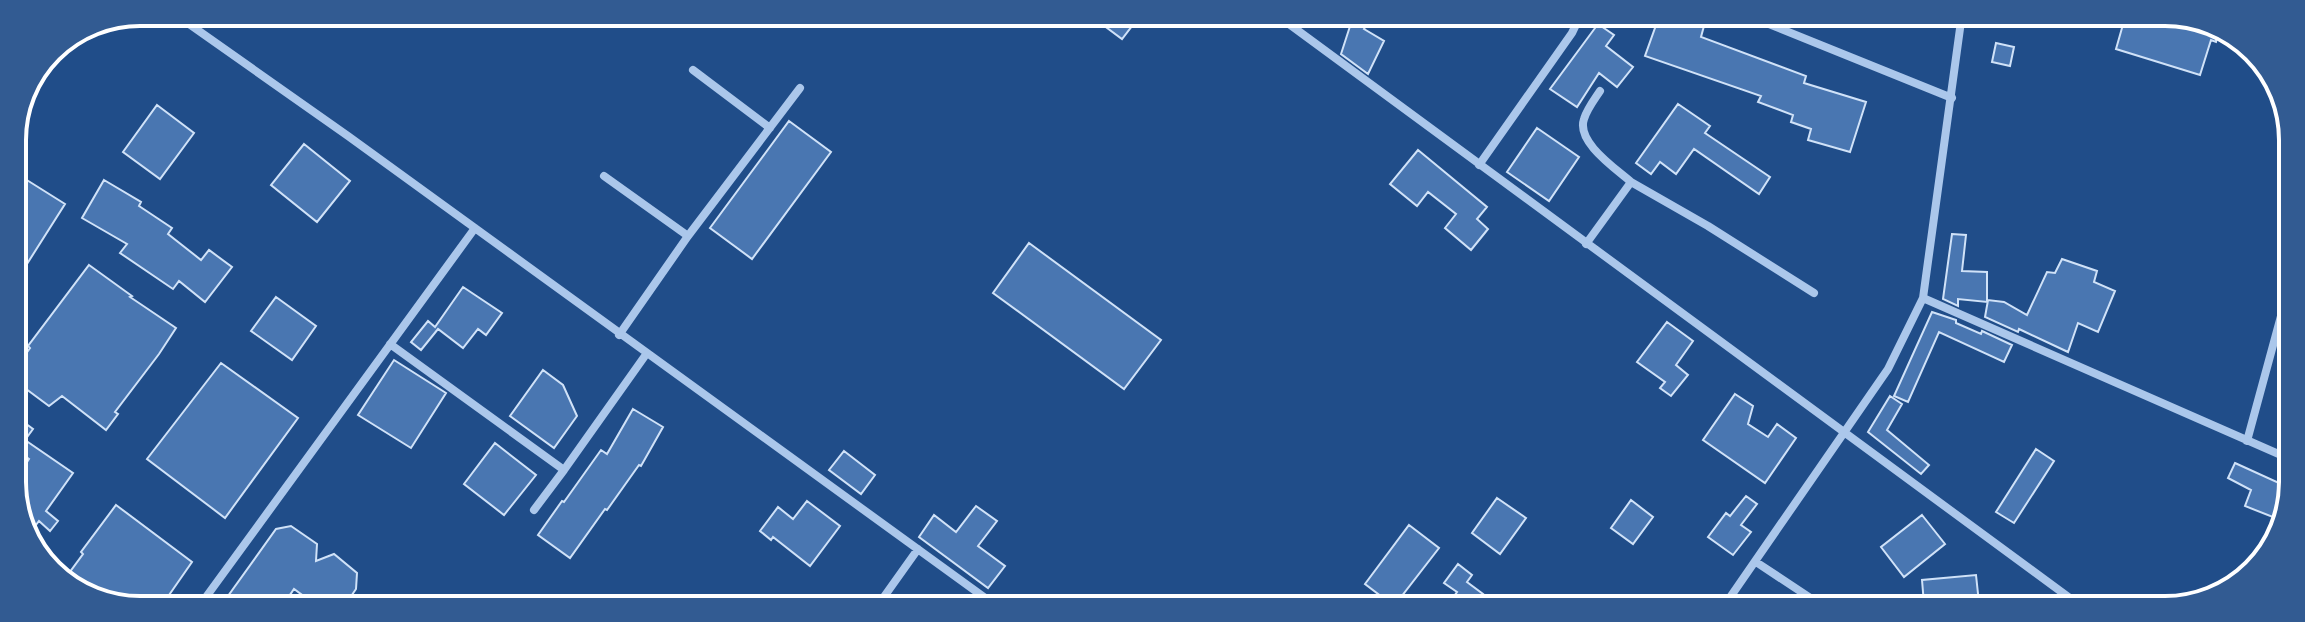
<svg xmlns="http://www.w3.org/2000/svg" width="2305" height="622" viewBox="0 0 2305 622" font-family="Ubuntu,sans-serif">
  <rect width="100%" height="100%" fill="#204d89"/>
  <path fill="#4976b1" stroke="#d0e2f8" stroke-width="2" d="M1087,13h55l-20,26z
    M1660,14h10l34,12 -3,11 105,39 -2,7 62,19 -16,50 -42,-12 3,-11 -20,-7 2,-7 -35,-13 3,-6 -116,-40z
    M2126,14l64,1 29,15 -3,12 -5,-2 -11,35 -84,-26z
    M1352,20l14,6 -2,3 20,12 -16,33 -27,-20z
    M1598,24l16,11 -8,11 27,21 -16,20 -18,-14 -22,34 -27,-18z
    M1996,43l18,4 -4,19 -18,-4z
    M1678,104l32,22 -5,7 65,44 -11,17 -65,-45 -18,25 -16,-12 -9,12 -15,-11z
    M157,105l37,28 -34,46 -37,-27z
    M789,121l42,31 -79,107 -42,-31z
    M1537,128l42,29 -30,44 -42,-29z
    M304,144l46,37 -33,41 -46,-37z
    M1418,150l69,57 -10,12 11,10 -17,21 -26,-22 11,-14 -28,-22 -11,14 -27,-22z
    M22,177l43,27 -52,82v-95z
    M104,180l37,22 -2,4 33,22 -4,6 33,26 8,-10 23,17 -27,35 -26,-21 -6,8 -53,-36 7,-9 -45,-26z
    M1952,234l14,1 -4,36 25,1v30l-29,-3v7l-15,-7z
    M1029,243l132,97 -37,49 -131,-96z
    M2062,259l35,12 -3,11 21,9 -17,41 -20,-9 -10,29 -49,-23 -1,3 -33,-15 3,-17 16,2 23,13 20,-43 8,1z
    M89,265l43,31 -2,1 46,31 -17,26 -44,58 3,2 -12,16 -44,-34 -13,10 -35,-26v-10l16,-22 -2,-2z
    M463,287l39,26 -16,22 -8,-6 -15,19 -25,-19 -17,21 -10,-8 17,-21 7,6z
    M276,297l40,29 -24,34 -41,-29z
    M1932,312l24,8v3l25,11 1,-3 30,14 -8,17 -65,-30 -31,70 -14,-6z
    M1667,322l26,19 -17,24 12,10 -17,21 -11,-8 5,-6 -28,-20z
    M394,360l52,33 -35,55 -53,-33z
    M221,363l77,55 -73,100 -78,-59z
    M543,370l20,15 14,31 -23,32 -44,-32z
    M1735,394l18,12 -5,18 20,13 9,-13 19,14 -31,45 -62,-43z
    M1890,396l12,8 -15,26 42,35 -8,9 -53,-42z
    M633,409l30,18 -22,39 -2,-1 -32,45 -2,-1 -35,49 -32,-23 24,-34 2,1 37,-52 6,4z
    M14,415l19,14 -8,11 48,33 -27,38 12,10 -8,10 -11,-10 -10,13 -14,-27 -1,-25 15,-23 -12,-9 -3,3z
    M495,443l41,32 -32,40 -40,-31z
    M2036,449l18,12 -40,62 -18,-11z
    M844,451l31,24 -14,19 -32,-24z
    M2235,463l55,25v19l-7,14 -38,-15 6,-16 -23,-12z
    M1746,496l11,8 -16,21 10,7 -18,23 -25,-18 18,-24 4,3z
    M1497,498l29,20 -26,36 -28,-21z
    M1631,500l22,17 -20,27 -22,-16z
    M807,501l33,25 -30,40 -37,-29 -2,3 -11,-9 18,-24 15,12z
    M116,505l76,57 -32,46 -45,-1 -51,-27 19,-26 -2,-2z
    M976,506l21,15 -19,25 27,20 -17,22 -69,-51 15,-22 22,17z
    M1922,515l23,29 -41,33 -23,-30z
    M1409,525l30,23 -45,58 -29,-22z
    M291,526l26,18 -1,17 18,-7 23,19 -1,16 -13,19h-23l-26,-19 -13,19h-35l-18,-12 48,-67z
    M1458,564l14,11 -5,7 16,12 -12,15h-26l12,-17 -13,-9z
    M1976,575l3,28 -14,1v6l-31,-1v-6l-10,1 -2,-24z"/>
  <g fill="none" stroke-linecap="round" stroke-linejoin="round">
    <path stroke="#abc7eb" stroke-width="8" d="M172,12l176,124 651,472
      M1274,13l812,597
      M1744,14l208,84
      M693,70l77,58
      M1600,91c-6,9 -13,18 -16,28 -8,23 31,49 47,63
      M1479,165l93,-132 9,-19
      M604,176l84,60
      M1586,244l45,-62 77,44 106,67
      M1923,298l367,161
      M619,335l69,-99 112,-148
      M390,344l174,126 83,-117
      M2247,441l43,-158
      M534,510l30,-40
      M1756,562l71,47
      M198,608l277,-380
      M876,608l42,-59
      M1722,609l166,-240 35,-71 39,-284"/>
  </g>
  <path d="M0 0H2305V622H0ZM140 26H2165A114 114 0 0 1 2279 140V482A114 114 0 0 1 2165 596H140A114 114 0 0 1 26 482V140A114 114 0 0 1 140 26Z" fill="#325b92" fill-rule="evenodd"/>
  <path fill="none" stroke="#fff" stroke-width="4" d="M140 26H2165A114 114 0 0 1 2279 140V482A114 114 0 0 1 2165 596H140A114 114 0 0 1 26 482V140A114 114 0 0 1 140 26Z"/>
</svg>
